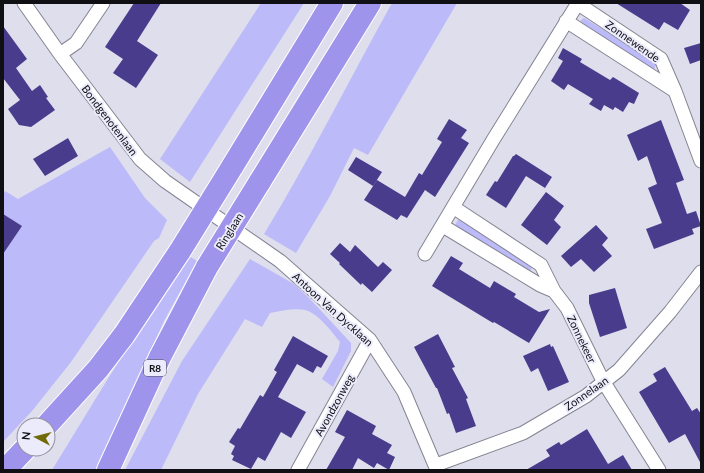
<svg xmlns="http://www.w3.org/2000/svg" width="704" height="473" viewBox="0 0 704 473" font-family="Lato,sans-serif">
  <rect width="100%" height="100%" fill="#dedeed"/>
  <path fill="#bdbaf9" d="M261,3h43l-114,179 -30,-23z
    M392,3h65l-89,152 -14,-7 -24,48 -34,57 -32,-19c46,-75 85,-154 128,-231z
    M584,18l72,44 -1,6 -4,2 -71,-47 1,-3z
    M110,147l35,51 22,22 -8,18 -5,3 -83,121 -39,49 -29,31v-248l2,-3 13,8z
    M460,219l73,47 -3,5 -75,-44 2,-6z
    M187,255l10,6 -33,60 -66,149h-46l57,-93z
    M250,259l44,25 17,16 40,43v8l-18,36 -11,-8 16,-28 2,-9c-8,-10 -22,-29 -35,-32 -11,-2 -24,1 -35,3l-8,14 -17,-8 -47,75 -37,76h-36l57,-109z"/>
  <path fill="#493c8c" d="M134,3h27l-24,38 21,14 -22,33 -23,-15 10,-14 -18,-12z
    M616,3h64l10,7 -12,20 -14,-8 -5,8z
    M3,26l24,33 -11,9 16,23 8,-6 8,12 -2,1 9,12 -24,17 -12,-2 -11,-16 12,-9 -17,-22z
    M701,43v17l-11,4 -6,-16z
    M563,48l19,11 -2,3 30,18 3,-3 26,16 -5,11 -5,-2 -6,10 -8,-5 -2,3 -9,-5 -3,6 -12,-7 4,-5 -25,-15 -4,6 -13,-9 12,-20 -5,-3z
    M449,119l18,11 -6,8 8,5 -34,54 -10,-7 -18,28 -6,-3 -4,5 -33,-20 13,-20 28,17 14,-24 3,2 20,-33 -5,-3z
    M661,120l23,60 -8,3 11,31 9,-3 5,15 -9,3 2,5 -40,15 -8,-20 16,-6 -14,-35 9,-4 -10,-28 -9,5 -11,-26z
    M68,138l10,18 -33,20 -12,-17z
    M516,154l36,23 -7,11 -19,-12 -20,32 -20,-13 9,-14 2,1 16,-26h1z
    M356,157l26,15 -9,14 -25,-16z
    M546,192l18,14 -10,14 7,7 -14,18 -26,-20z
    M3,214l19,12 -19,28z
    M596,225l12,13 -6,7 10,11 -18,16 -13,-13 -10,8 -10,-11z
    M340,243l10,9 5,-7 23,22 5,-5 9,8 -20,22 -10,-9 -1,2 -22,-21 1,-1 -10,-9z
    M451,256l12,7 -4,6 31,19 4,-7 22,13 -2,3 25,15 11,-3 -21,34 -35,-21 -1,1 -61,-37z
    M615,288l12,40 -27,9 -11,-34v-8z
    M438,334l17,33 -3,1 16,30 -2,1 10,27 -20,7 -7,-20 -2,1 -10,-26h-1l-22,-41z
    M293,336l35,20 -7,12 -4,-2 -4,7 -16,-9 -19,33 28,15 -15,26 -10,-6 -16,29 -7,-4 -7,12 -19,-9 2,-4 -3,-2 4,-8 -6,-4 9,-14 2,1 20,-34 3,2 14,-25 -3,-2z
    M550,344l1,3 2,-1 16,36 -21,9 -10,-23 -7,4 -8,-16z
    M665,367l27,44 5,-3 4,6v50l-16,-30 -16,9 -30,-51 18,-11 -4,-7z
    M347,410l29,16 -4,8 20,11 -5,8 8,4 -6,13 -12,-7 -3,5 -16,-10 -6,12h-26l19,-33 -10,-5z
    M587,429l21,35 15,-9 9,15h-106l24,-14 -4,-6 13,-8 2,3z"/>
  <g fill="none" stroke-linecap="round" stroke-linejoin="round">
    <g stroke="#848492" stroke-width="15">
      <path id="minor" d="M24,3l36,51 80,105 25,22 115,80 90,79 34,52 33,78
        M577,3l84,56 14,32 26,70
        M566,21l109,70
        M60,54l16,-11 27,-40
        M453,207l88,58 13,26 13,17 36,73 56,89
        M443,226l97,59 14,6
        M425,254l68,-114 85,-137
        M436,465l87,-32 63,-37 33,-26 51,-58 31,-40
        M298,470l72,-130"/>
    </g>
    <g stroke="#fff" stroke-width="24">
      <path id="trunk" d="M232,167l100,-164
        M259,183l111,-180
        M47,425l51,-56 26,-34 56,-84
        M5,470l20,-21
        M108,470l52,-113 47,-90"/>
    </g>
    <use href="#minor" stroke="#fff" stroke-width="13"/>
    <use href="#trunk" stroke="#9f94eb" stroke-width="22"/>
    <g stroke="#fff" stroke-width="24" stroke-linecap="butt">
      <path id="trunk-bridge" d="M180,251l52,-84
        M207,267l52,-84"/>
    </g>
    <use href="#trunk-bridge" stroke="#9f94eb" stroke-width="22"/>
  </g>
  <g text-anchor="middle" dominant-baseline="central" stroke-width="4" stroke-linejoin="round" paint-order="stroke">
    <rect fill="#ebebfb" stroke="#515159" stroke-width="1" x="144" y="360" width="22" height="16" rx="3"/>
    <g font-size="10" font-weight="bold" fill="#0f0f14">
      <text x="155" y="368">R8</text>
    </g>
    <g font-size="11" fill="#0f0f14" stroke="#ebebfb">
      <text transform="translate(633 41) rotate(35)">Zonnewende</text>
      <text transform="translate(110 120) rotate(53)">Bondgenotenlaan</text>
      <text transform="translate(229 231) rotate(-58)">Ringlaan</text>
      <text transform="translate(333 309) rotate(42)">Antoon Van Dycklaan</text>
      <text transform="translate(582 339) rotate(64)">Zonnekeer</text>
      <text transform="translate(586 393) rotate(-35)">Zonnelaan</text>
      <text transform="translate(334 405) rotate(-61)">Avondzonweg</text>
    </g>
  </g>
  <rect width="704" height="473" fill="none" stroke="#0f0f14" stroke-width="8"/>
  <g transform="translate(36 437) rotate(277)"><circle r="19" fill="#ebebfb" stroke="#93939f"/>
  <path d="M0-3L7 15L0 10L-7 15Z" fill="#706b07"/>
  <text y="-6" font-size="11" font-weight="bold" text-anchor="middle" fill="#0f0f14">N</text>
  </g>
</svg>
